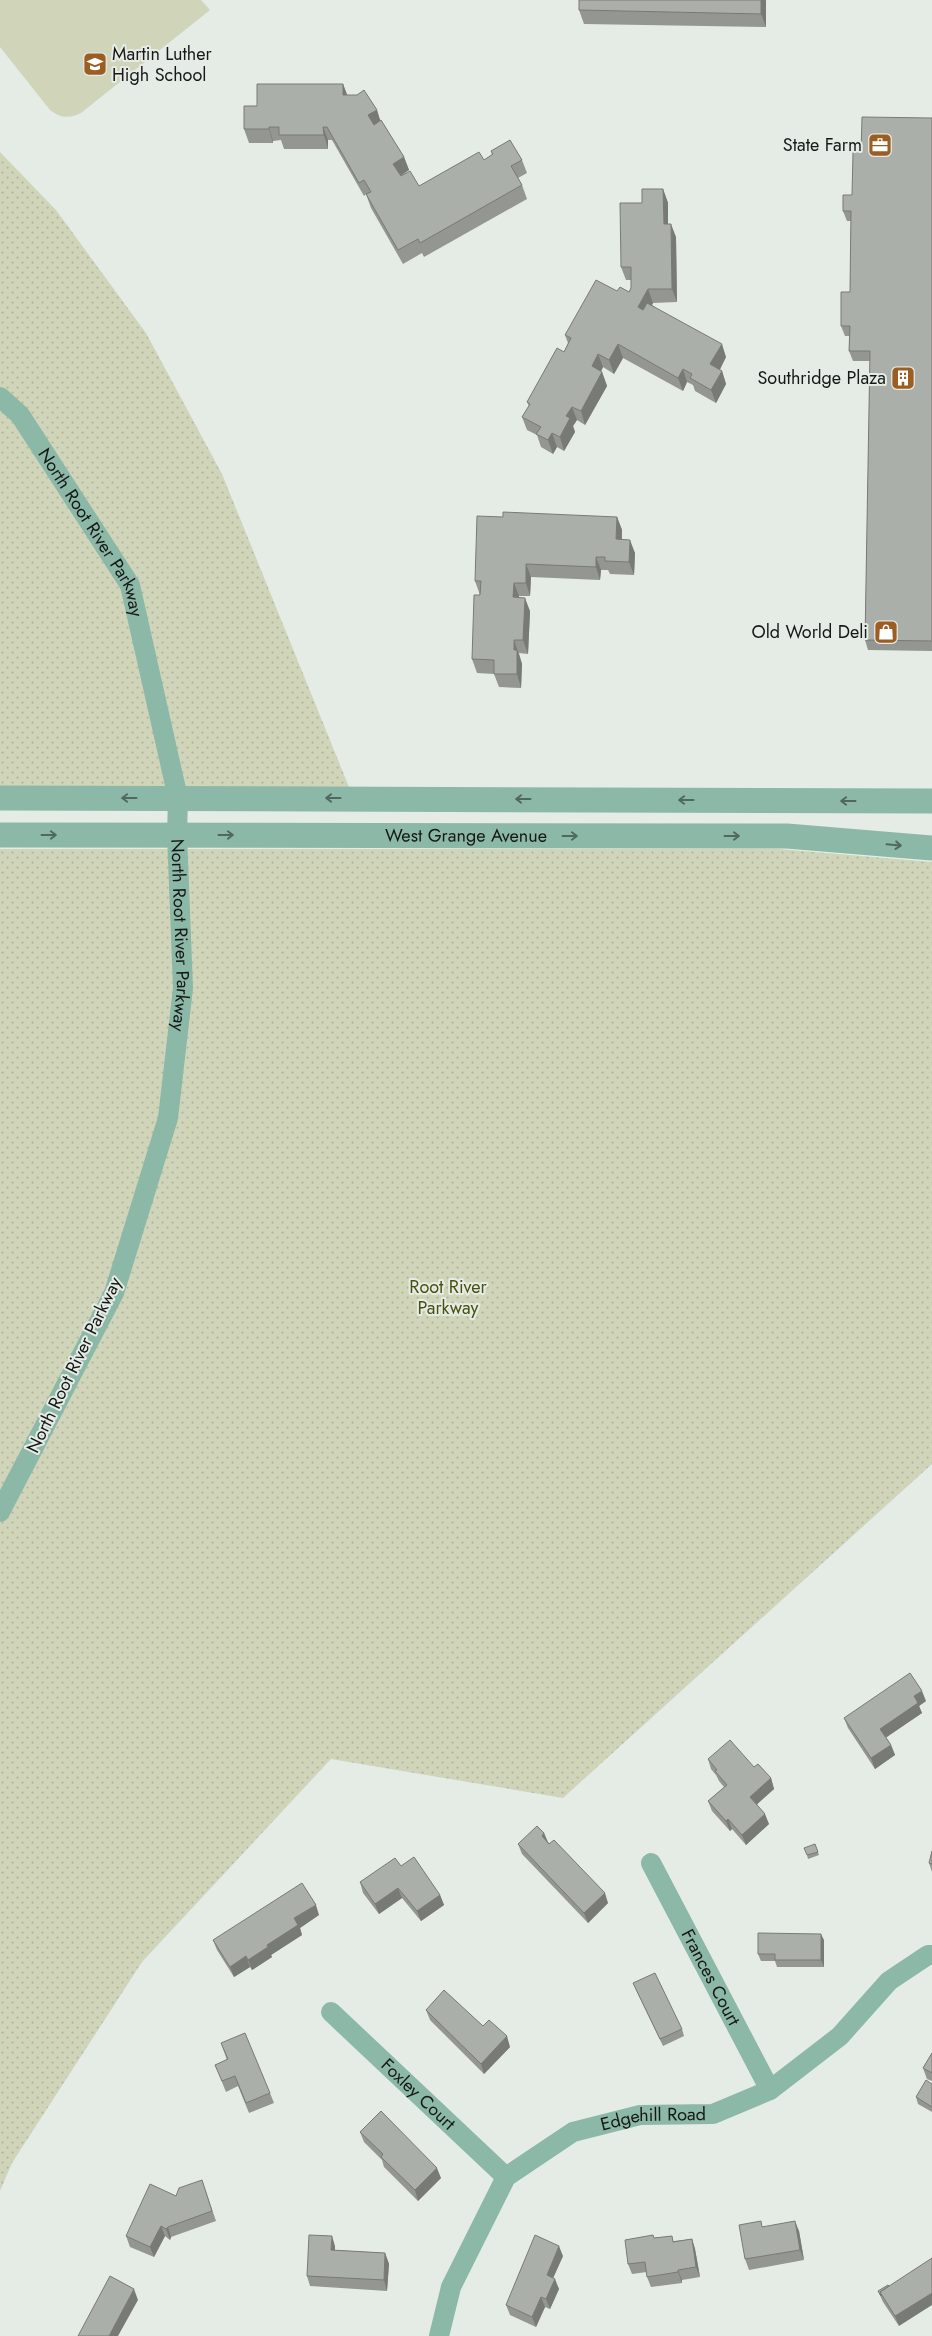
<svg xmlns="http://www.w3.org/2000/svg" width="932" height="2336" viewBox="0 0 932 2336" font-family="Jost,sans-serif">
  <defs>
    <pattern id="park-dots" width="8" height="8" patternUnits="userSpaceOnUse" patternTransform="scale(1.25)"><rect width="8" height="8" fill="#d0d5ba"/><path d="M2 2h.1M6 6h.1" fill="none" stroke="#b2b69f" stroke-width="1.8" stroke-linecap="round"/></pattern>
  </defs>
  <rect width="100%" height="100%" fill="#e5ece6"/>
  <path fill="#d0d5ba" d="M0,0h201l9,10 -129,103c-13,6 -20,5 -31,-3l-50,-63z"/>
  <path fill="url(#park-dots)" d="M0,152l56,58 90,123 76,141 127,313 -349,1z
    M0,849h779l153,13v602l-369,334 -232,-39 -189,203 -130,201 -12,28z"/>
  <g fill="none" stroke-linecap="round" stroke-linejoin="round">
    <g stroke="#8cb8a8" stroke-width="20">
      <path id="s1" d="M0,397l20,18 110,170 48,213 -1,37 6,153 -15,130 -54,175 -114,219"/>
      <path id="s2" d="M651,1863l119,227"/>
      <path id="s3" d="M331,2012l175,165"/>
      <path id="s4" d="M439,2336l12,-49 55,-110 67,-45 67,-17 73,-1 57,-24 70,-54 49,-55 39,-26h4"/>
    </g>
    <g stroke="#8cb8a8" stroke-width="25">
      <path d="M0,798l932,3"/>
      <path id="s5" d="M0,835l787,1 145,12"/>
    </g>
  </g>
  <path fill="#939691" d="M579,0h187v27l-182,-3 -5,-14z
    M343,84l4,11 30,15 3,11 24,36 5,13 -8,6 18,10 65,-26 8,-5 -1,-4 31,9 5,13 -9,5 4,7 5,14 -103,58 -2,-4 -19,11 -32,-56 -5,-14 -2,2 -32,-56h-4v9h-44l-3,-9 -8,1v2h-24l-5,-14 13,-23z
    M932,118v533l-64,-1 -3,-10 5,-279h-17l-4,-10v-15h-4l-4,-10 9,-34 1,-71h-4l-4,-10 9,-16 9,-43z
    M663,189l5,14v21l8,13 1,65 -24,1 -1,2 74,52 -6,13 2,1 4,13 -10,19 -21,-12 -2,-6 -6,-3 -4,9 -60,-33 -9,16 -11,-7 -2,5h1l5,14 -22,39 -8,-5 -4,6 2,6 -11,19 -7,-4 -4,7 -12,-7 -4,-12 -10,-5 -5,-13 7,-11 -2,-4 37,-50 4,-9 -3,-8 52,-44 12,1 2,-4v-8h-5l-5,-13 21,-64z
    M503,517h114l5,13v9l13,14 -1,22 -24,-1 -2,-4h-7l-1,10 -69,-3 -1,19h-11v1l11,14 -2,43 -9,-1 3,11 -1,24 -22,-1 -5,-13 -17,-1 -5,-14 8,-64 -5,-14z
    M926,1701l-7,5 3,7 -36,24 5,8 4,10 -20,14 -27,-41 -4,-10z
    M708,1759l46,8 17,11 3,11 -17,15 12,20 -23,21 -14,-16 -2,2 -18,-20 -4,-10 16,-14 -5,-6 -3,-6 -5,-6z
    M544,1833l4,9 60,61 -20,20 -66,-69 -4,-10z
    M815,1844l4,11 -11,4 -1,-4z
    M932,1851v21l-3,-9z
    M401,1866l39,29 4,10 -23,16 -19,-23 -23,16 -16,-21 -3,-11z
    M319,1915l-19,13 2,7 -31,20 1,2 -20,13 -2,-3 -16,10 -17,-27 -4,-10z
    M824,1940v27h-47l-2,-6h-14l-3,-7z
    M633,1983l49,46 2,7 -21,10 -27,-56z
    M426,2010l57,16 27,21 -26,27 -54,-54z
    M221,2043l49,50 4,10 -25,10 -11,-27 -12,6 -11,-27 12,-5z
    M932,2053v28l-5,-2 -4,-11z
    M932,2084v28l-14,-8 -2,-7z
    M360,2132l81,46 -23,23 -34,-34 -2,-7 -18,-18z
    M202,2180l14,41 -45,16 -1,3 -5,-4 -11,21 -24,-10 -4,-11 50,-40z
    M799,2231l5,29 -55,10 -4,-11z
    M654,2238l20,3 18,-2 3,10 5,28 -18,3v3l-31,4 -4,-10v-5l-15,2 -4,-10z
    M335,2246v4l50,3 4,11 -2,27 -77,-5 -3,-10z
    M563,2256l-10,22 6,11 -9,20 -5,-2 -9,20 -26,-12 -4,-10z
    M888,2285l11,41 -16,-24 -5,-11z"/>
  <path fill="#787a76" d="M761,0h5v27l-5,-13z
    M343,84l5,13 -5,-2z
    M377,110l4,13 -8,6 -5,-14z
    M269,127l4,14v2l-4,-14z
    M323,127l5,13v9l-4,-14z
    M404,157l5,13 -11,7 -5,-13z
    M663,189l5,14v34l-4,-13z
    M671,224l5,13 1,65 -5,-13z
    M648,289l5,14 -10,18 -5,-14z
    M618,344l5,14 -9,16 -5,-14z
    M722,344l4,13 -11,21 -5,-14z
    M598,354l5,13 -7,13 -4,-14z
    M683,369l4,13 -4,9 -5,-13z
    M722,371l4,13 -10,19 -5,-13z
    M602,372l5,14 -22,39 -4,-14z
    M572,407l5,13 -4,6 2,6 -11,19 -4,-14 6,-21z
    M552,433l5,14 -4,7 -5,-14z
    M617,517l5,13 -1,22 -5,-13z
    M630,540l5,13 -1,22 -5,-13z
    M596,557l5,13 -1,10 -4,-13z
    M526,564l5,13 -1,19 -4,-13z
    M514,583l5,13 -1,15 -5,-14z
    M525,598l5,13 -2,43 -5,-14z
    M514,640l8,24 -1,24 -4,-14 -3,-24z
    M922,1691l4,10 -7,5 3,7 -38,26 -4,-10 34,-33z
    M891,1745l4,10 -20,14 -4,-11z
    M771,1778l3,11 -20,18 -4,-10z
    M765,1814l4,10 -23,21 -4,-10z
    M728,1819l4,10 -2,2 -4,-10z
    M544,1833l4,10 -6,-7z
    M398,1888l4,10 -23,16 -4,-10z
    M605,1893l3,10 -20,20 -4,-10z
    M440,1895l4,10 -23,16 -4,-10z
    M316,1905l3,10 -19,13 2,7 -31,20 1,2 -20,13 -4,-10 19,-15 27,-27z
    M821,1934l3,6v27l-3,-7z
    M246,1956l4,11 -16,10 -4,-10z
    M507,2036l3,11 -26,27 -3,-10z
    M437,2168l4,10 -23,23 -3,-11z
    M795,2221l4,10 5,29 -4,-10z
    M161,2226l4,10 -11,21 -4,-10z
    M168,2227l3,10 -1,3 -4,-11z
    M332,2236l3,10v14l-4,-10z
    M692,2239l3,10 5,28 -4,-10z
    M559,2246l4,10 -13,29 -3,-10z
    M385,2253l4,11 -2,27 -3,-11z
    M678,2270l4,10v3l-4,-11z
    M555,2279l4,10 -9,20 -4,-10z
    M134,2289l4,11 -20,36h-9z
    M932,2293v12l-33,21 -4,-10z
    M541,2297l4,10 -9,20 -4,-10z"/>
  <path fill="#abafa9" stroke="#787a76" d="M579,0h182v14l-182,-4z
    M257,84h86v11h14l7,-5 13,20 -9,5 6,10 7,-5 23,37 -11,7 8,12 9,-5 9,15 60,-34 5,8 9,-6 -2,-3 19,-11 12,20 -11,6 11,19 -102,58 -2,-4 -20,11 -32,-56 5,-2 -7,-12 -5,3 -32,-56h-4l1,8h-45v-8h-10v2h-25v-23h13z
    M862,117l70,1v523l-67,-1 5,-289h-21l1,-25h-9v-34h9l1,-81h-8v-16h9l1,-43h8z
    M642,189h21l1,35h7l1,65h-24l-10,18 5,3 4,-7 75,41 -12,20 12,7 -11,19 -21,-12 2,-4 -9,-5 -5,9 -60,-34 -9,16 -11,-6 -6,12 10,6 -21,39 -9,-4 -6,9 4,2 -10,19 -8,-4 -4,7 -12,-6 5,-7 -19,-10 8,-13 -3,-2 30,-54 7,4 7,-14 -6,-3 31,-55 21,11 3,-4 9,5 2,-4v-21h-10l-1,-64h22z
    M503,512l114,5 -1,22 14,1 -1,22 -24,-1v-4h-9v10l-70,-3v19h-12l-1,14 12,1 -2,42h-9v10h3v24h-23v-14l-22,-1 2,-64h6l1,-14h-6l2,-65 26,1z
    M910,1673l12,18 -8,5 4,7 -38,26 11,16 -20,13 -27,-40z
    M730,1740l24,27 4,-3 13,14 -21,19 15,17 -23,21 -14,-16 -2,2 -18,-20 19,-16 -12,-14 2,-1 -9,-11z
    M537,1826l7,7 -2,3 7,8 5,-4 51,53 -21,20 -66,-69z
    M815,1844l3,8 -11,3 -3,-7z
    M932,1851v13l-3,-1z
    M414,1857l26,38 -23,16 -19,-23 -23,16 -15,-22 35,-24 6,8z
    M302,1883l14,22 -22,13 4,7 -31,20 1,2 -20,13 -2,-4 -16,11 -17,-27z
    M758,1933l63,1v26h-46v-6h-17z
    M655,1973l27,56 -22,10 -27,-56z
    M444,1990l39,36 6,-6 18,16 -26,28 -55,-54z
    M245,2033l25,60 -24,10 -11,-27 -13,5 -7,-16 13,-6 -7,-16z
    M932,2053v20l-9,-5z
    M926,2080l6,4v23l-16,-10z
    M381,2111l56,57 -22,22 -34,-33 2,-3 -23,-22z
    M202,2180l10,31 -44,16 -2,2 -5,-3 -11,21 -24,-11 24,-52 26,12 3,-8z
    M761,2221l1,6 33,-6 5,29 -55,9 -6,-34z
    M309,2235l23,1 -1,14 54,3 -1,27 -77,-4z
    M535,2235l24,11 -12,29 8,4 -9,20 -5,-2 -9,20 -26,-12z
    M653,2235l1,3 18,-2 1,6 19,-3 4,28 -18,3v2l-31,5 -2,-15 -17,2 -3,-24z
    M932,2258v35l-37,23 -15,-24z
    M110,2276l24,13 -25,47h-31z
    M888,2285l1,1 -9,6 1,4 -3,-5z"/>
  <defs><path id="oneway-shaft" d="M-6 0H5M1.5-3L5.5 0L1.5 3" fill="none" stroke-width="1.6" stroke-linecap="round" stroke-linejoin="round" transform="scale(1.25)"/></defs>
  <g stroke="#51685f">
    <use href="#oneway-shaft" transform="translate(129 798) rotate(180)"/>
    <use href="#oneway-shaft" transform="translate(333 798) rotate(-180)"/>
    <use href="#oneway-shaft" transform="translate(523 799) rotate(-180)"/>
    <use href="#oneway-shaft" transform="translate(686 800) rotate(-180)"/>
    <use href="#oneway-shaft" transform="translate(848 801) rotate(-180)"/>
    <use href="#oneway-shaft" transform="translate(49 835)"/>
    <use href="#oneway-shaft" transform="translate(226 835)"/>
    <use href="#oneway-shaft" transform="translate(570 836)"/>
    <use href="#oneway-shaft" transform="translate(732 836)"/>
    <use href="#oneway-shaft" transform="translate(894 845) rotate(5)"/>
  </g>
  <defs>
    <g id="school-square" transform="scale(1.25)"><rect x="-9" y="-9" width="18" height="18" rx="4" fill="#9c5d23" stroke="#e5ece6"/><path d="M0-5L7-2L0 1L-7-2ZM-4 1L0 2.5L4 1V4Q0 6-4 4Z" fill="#fff"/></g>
    <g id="office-square" transform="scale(1.25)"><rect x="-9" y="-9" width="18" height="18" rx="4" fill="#9c5d23" stroke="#e5ece6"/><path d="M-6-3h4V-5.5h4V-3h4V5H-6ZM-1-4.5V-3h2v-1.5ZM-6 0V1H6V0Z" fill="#fff"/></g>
    <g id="building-square" transform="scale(1.25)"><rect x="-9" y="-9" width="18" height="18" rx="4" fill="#9c5d23" stroke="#e5ece6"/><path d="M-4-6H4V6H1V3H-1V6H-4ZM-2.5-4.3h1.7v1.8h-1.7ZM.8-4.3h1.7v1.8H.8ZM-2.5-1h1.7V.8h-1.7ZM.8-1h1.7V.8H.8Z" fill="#fff"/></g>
    <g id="shop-square" transform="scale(1.25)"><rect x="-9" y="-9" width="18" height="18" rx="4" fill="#9c5d23" stroke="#e5ece6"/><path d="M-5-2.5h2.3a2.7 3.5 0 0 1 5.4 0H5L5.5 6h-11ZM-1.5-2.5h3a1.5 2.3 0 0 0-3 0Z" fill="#fff"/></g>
  </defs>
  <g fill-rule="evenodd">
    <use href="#school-square" x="95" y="64"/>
    <use href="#office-square" x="880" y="145"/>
    <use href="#building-square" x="903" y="378"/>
    <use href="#shop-square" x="886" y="632"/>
  </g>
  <g text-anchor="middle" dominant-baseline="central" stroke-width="4" stroke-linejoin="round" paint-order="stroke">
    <g font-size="18" fill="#161816" stroke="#e5ece6" text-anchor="end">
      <text x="112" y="54" text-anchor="start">Martin Luther<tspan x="112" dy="21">High School</tspan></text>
      <text x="862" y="145">State Farm</text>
      <text x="886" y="378">Southridge Plaza</text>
      <text x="868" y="632">Old World Deli</text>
    </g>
    <g font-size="18" fill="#161816" stroke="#e5ece6">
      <text stroke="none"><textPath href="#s1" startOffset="165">North Root River Parkway</textPath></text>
      <text stroke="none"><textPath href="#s5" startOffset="466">West Grange Avenue</textPath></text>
      <text stroke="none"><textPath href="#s1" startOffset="585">North Root River Parkway</textPath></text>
      <text transform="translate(74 1365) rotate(-64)">North Root River Parkway</text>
      <text stroke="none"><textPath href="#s2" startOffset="129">Frances Court</textPath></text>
      <text stroke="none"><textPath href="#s3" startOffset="120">Foxley Court</textPath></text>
      <text stroke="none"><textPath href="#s4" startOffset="336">Edgehill Road</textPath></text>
    </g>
    <g font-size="18" fill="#4a500b" stroke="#e5ece6">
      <text x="448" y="1287">Root River<tspan x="448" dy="21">Parkway</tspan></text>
    </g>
  </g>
</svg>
